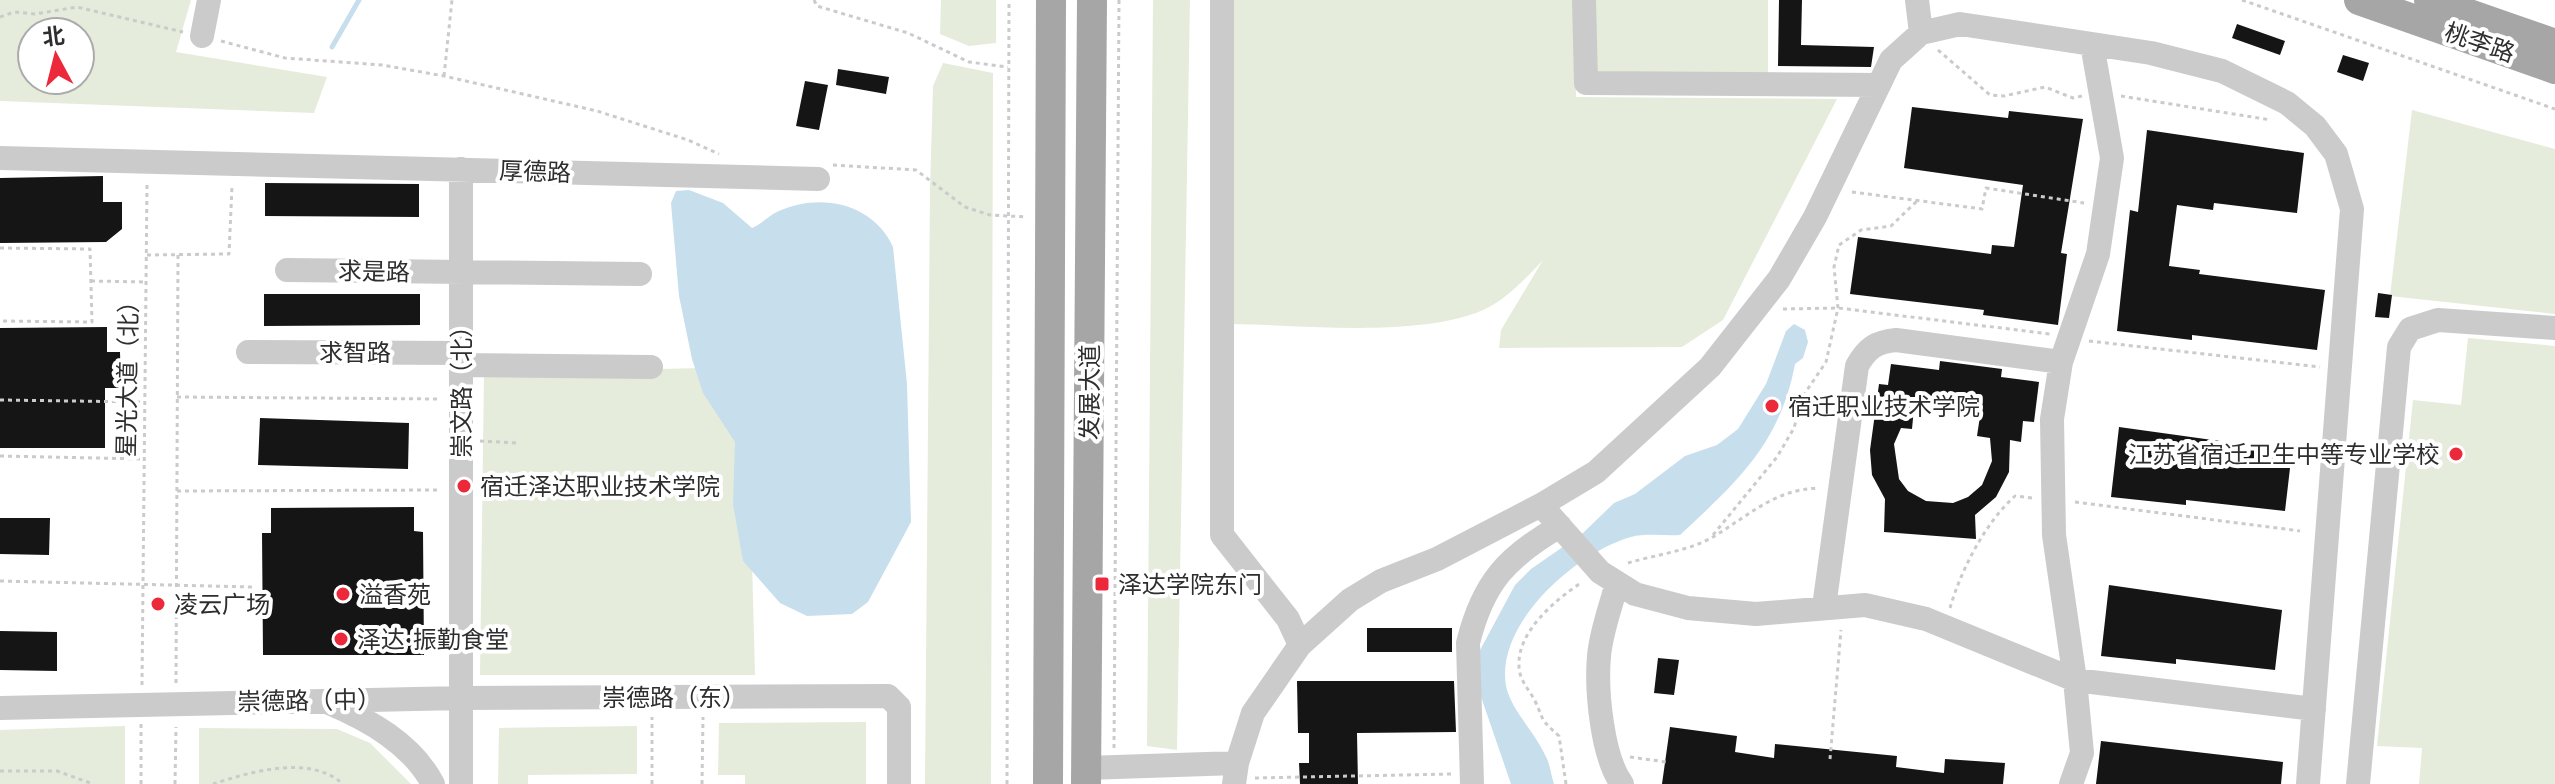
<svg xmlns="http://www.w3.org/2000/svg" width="2555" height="784" viewBox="0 0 2555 784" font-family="'IBM Plex Sans','Noto Sans SC',sans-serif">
  <rect width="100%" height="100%" fill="#fff"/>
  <path fill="#e5ecdb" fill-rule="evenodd" d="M0,0h191l-15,52 151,25 -13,36 -314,-12zM32,32h48v48h-48z
    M941,0h55v43l-27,3 -29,-12z
    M1153,0h37l-13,750 -30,-4z
    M1232,0h343l1,97 261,2 -114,221 -41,27 -183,1 2,-18 42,-70c-19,20 -39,43 -67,53 -68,24 -171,12 -245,11z
    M1592,0h176v74l-171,-1z
    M943,63l50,10 -2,711h-66l5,-595 3,-103z
    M2412,110l143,39v165l-165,-18z
    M2468,338l87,8v438h-136l3,-36 -45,-2 36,-346 48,5z
    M747,367l8,308h-275l4,-302z
    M866,722v62h-121v-9h-27l1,-52z
    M125,726v58h-125v-54z
    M637,726v48l-109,1v9h-30l1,-56z
    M199,728l138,1 33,14 41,41h-212z"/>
  <path fill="#c7deed" d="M689,190l34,13 29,25c10,-4 17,-13 27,-17 42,-19 95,-7 114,36l14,137 4,138 -43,80 -16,12 -45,2 -27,-13 -37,-42 -10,-57 2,-62 -32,-49 -11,-34 -13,-63 -8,-93 5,-12z
    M1794,324l11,6 3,12 -5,16 -8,6c-15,80 -58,118 -115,171 -15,1 -34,-2 -49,2 -54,15 -136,86 -125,149 5,24 29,46 39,69 5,8 6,20 9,29h-43l-32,-93v-39l36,-67 16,-16 52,-36 31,-30 21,-9 50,-38 32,-11 21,-16 28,-45 20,-53z"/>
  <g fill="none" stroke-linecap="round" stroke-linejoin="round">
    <path stroke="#c7deed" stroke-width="5" d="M332,47l27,-47"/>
  </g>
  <path fill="#151515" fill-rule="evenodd" d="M1779,0h23l-1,45 73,2 -3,20 -93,-1z
    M2237,24l48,17 -5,14 -48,-17z
    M2343,55l26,8 -6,18 -26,-9z
    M838,69l51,8 -3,17 -50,-9z
    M805,81l23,4 -9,45 -23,-4z
    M1912,107l96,11 1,-7 74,8 -22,134 6,1 -9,71 -75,-10 1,-5 -134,-16 8,-57 133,17 1,-9 22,2 9,-62 -119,-17z
    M2147,130l157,23 -7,60 -83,-10 -1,7 -36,-5 -8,61 31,4 -1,4 126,16 -8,60 -125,-15v5l-75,-9 13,-121 8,2z
    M103,176v26h19v27l-16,13 -106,1v-65z
    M265,183l154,1v33l-154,-1z
    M2378,293l14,2 -3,23 -14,-1z
    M264,294h156v31l-156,1z
    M107,327v25h13l1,36h-16v60h-105v-120z
    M1940,361l62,8 -1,8 38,5 -5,40 -11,-1 -2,21 -11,-2 -1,32 -13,25 -21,18 1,24 -92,-7 1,-33 -13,-24 -2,-25 9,-66 9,1 3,-21 48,6zM1914,408l66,8 -3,20 13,2 2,23 -10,24 -14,12 -15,6 -27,-2 -18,-10 -9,-12 -5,-35 7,-16 11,1z
    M260,418l149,5 -1,46 -150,-4z
    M2119,427l173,24 -7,60 -99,-11v5l-75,-8z
    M414,507v24l9,1 1,123h-161l-1,-122h9v-25z
    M0,518h50l-1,37 -49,-1z
    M2109,585l173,25 -7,60 -99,-11v5l-75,-8z
    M1367,628h85v24h-85z
    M0,631l57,1v39l-57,-1z
    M1658,658l21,2 -5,35 -20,-2z
    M1297,681h157l2,51 -99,1 1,51h-58l-1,-21h10v-30h-11z
    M1670,727l67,9 -2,16 39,6 1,-14 122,12 -1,11 48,6 1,-14 60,4 -2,21h-341z
    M2101,741l182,21 -2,22h-185z"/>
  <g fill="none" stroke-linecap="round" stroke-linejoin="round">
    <path stroke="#cbcbcb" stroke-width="3" stroke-dasharray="4 4" stroke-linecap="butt" d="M814,0l3,6 91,27 61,29 39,5
      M2242,0l313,109
      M0,17l14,-5 21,2 42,-7 106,25
      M221,41l64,17 97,7 62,11 153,35 91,29 31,14
      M1938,50l52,45 14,1 41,-9 28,11 9,-2
      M444,76l8,-76
      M2121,96l150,24
      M833,165l83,5 49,37 25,8 37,2
      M1852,192l130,17 4,-21 98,15
      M0,248l90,1 2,73 -92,-1
      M147,255l82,-1 3,-68
      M91,281l55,1
      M1783,309l55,-1 212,26
      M2089,341l231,26
      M177,397l264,2
      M0,400l144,2
      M480,441l37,2
      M0,456l144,3
      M177,491l264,-1
      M2075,502l225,29
      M1713,535l64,-78 17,-29 9,-32 23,-34 12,-54 -4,-41 5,-22 22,-15 30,-4 26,-25
      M1628,563c26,-8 61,-12 85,-26 35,-21 62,-48 106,-49
      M0,581l252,6
      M1950,608c11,-38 35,-85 65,-112l17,2
      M176,683l2,-428
      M142,685l5,-501
      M141,724v60
      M1114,748l5,-748
      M1630,757l36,5
      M1830,759l11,-129
      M0,771h57l36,13
      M1255,778l196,-4
      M175,784l1,-57
      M213,784c37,-12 97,-30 130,0
      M652,784v-67
      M702,784l1,-67
      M1007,784l2,-784
      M1566,784l-7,-48c-20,-18 -14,-14 -24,-35 -6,-12 -16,-21 -16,-35 -2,-34 36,-66 62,-83"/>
    <path stroke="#cbcbcb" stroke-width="24" d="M1222,0v535l66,84 12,26
      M1584,0l2,83 293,2
      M1917,0l4,33
      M202,36l7,-36
      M0,158l818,21
      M287,270l353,4
      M248,352l213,1
      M461,365l190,2
      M1541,505l59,67 35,22 53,14 68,6 109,-9 61,14 149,61 239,29
      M1617,583c-6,23 -16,49 -18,73 -3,34 3,101 23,128
      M1824,607l33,-241c10,-18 19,-24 39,-26l165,22
      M329,703c40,17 83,41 104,81
      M0,708l461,-10 427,-2 11,11v77
      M1086,768l151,-5
      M461,784v-615
      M1234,784l3,-21 16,-50 47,-68 50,-45 31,-19 56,-22 104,-54 55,-33 114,-105 69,-88 36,-62 76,-157 30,-27 39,-9 191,29 71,18 65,32 28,23 21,28 16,55 -44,575
      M1472,784l-4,-141c15,-61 39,-86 92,-117
      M2071,784l11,-31 -7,-73 -21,-145 -2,-116 9,-57 37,-108 14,-96 -20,-114
      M2358,784l41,-437 11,-18 28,-9 117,8"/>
    <path stroke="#a6a6a6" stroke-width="30" d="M2359,0l196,69
      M2429,0l126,44
      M1048,784l3,-784
      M1086,784l6,-784"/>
  </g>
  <g fill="#ec293a" stroke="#fff" stroke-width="3">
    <circle cx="1772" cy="406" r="8"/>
    <circle cx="2456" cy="454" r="8"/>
    <circle cx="464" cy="486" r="8"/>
    <rect x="1094" y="576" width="16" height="16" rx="4"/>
    <circle cx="343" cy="594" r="8"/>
    <circle cx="158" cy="604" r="8"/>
    <circle cx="341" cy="639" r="8"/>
  </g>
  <g text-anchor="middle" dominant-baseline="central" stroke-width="8" stroke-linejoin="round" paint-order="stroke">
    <g font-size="24" fill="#2e2e2e" stroke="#fff">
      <text transform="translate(2480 42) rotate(19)">桃李路</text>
      <text transform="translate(535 171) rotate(2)">厚德路</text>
      <text transform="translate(374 271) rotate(1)">求是路</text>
      <text x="355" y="352">求智路</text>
      <text transform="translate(127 373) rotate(-89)">星光大道（北）</text>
      <text transform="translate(461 386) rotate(-90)">崇文路（北）</text>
      <text transform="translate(1089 392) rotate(-90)">发展大道</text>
      <text x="674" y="697">崇德路（东）</text>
      <text transform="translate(309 700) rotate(-1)">崇德路（中）</text>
    </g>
    <g font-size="24" fill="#2e2e2e" stroke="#fff" text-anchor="start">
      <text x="1788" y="406">宿迁职业技术学院</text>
      <text x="2440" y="454" text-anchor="end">江苏省宿迁卫生中等专业学校</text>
      <text x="480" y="486">宿迁泽达职业技术学院</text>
      <text x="1118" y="584">泽达学院东门</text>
      <text x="359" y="594">溢香苑</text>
      <text x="174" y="604">凌云广场</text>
      <text x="357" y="639">泽达·振勤食堂</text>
    </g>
  </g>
  <g transform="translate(56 56) rotate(353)"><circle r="38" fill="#ffffff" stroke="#ababab" stroke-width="2"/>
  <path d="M0-6L14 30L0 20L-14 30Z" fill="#ec293a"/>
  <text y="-12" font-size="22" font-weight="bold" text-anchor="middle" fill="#2e2e2e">北</text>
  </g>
</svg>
